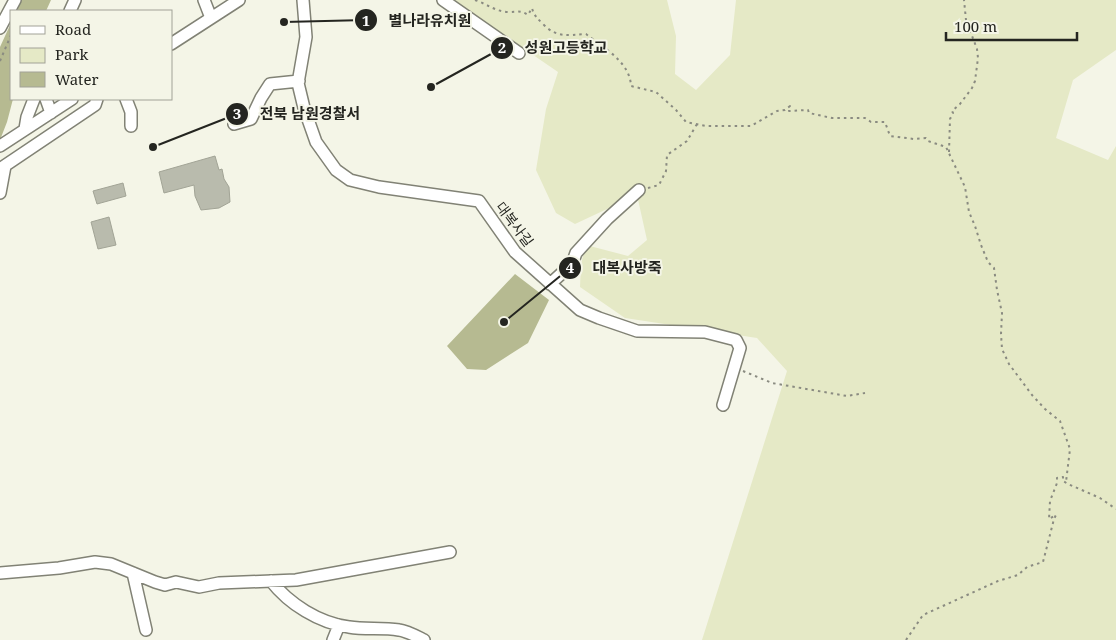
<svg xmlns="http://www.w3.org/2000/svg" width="1116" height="640" viewBox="0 0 1116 640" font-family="'Noto Serif','Noto Sans KR',serif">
  <rect width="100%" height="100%" fill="#f4f5e7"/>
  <path fill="#e5e9c6" d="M453,0h214l9,36 -1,38 21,16 34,-35 6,-55h380v50l-43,30 -17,58 52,22 8,-14v494h-414l85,-269 -30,-33 -132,-20 -45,-31 1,-23 5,-19 42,11 19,-16 -10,-45 -62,29 -19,-11 -20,-43 10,-61 12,-37z"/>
  <path fill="#b6ba91" d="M22,0h29l-5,11h-29z
    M11,23v76h2l-6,23 -7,18v-93z
    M515,274l34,26 -21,43 -42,27 -19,-1 -20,-23z"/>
  <path fill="#b9bbad" stroke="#a2a496" d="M215,156l4,14 3,-1 2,10 5,8 1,15 -11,6 -18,2 -6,-14 -1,-11 -30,8 -5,-21z
    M123,183l3,13 -29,8 -4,-13z
    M109,217l7,28 -18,4 -7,-27z"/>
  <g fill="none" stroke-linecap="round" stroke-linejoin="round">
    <g stroke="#818275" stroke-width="14">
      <path id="minor" d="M204,0l7,18
        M303,0l3,37 -8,46 6,25 12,34 20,28 14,10 29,7 100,14 36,51 65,58 19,8 38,13 68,1 31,8 4,8 -17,57
        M443,0l76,53
        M70,11l5,-11
        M0,28l15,-28
        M171,44l68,-44
        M46,99l5,14
        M126,99l5,13v14
        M234,124l17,-5 10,-21 9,-14 29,-3
        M25,129l2,-12 7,-18
        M0,146l72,-47
        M0,169l95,-64 2,-6
        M0,193l5,-27
        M550,284l22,-20 4,-11 31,-34 32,-29
        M0,573l59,-5 36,-6 16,2 44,18 10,3 11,-3 23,5 20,-4 77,-3 154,-28
        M133,573l13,57
        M271,581c18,23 48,42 78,46 16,3 33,0 50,3 8,1 17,6 25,10
        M333,640l6,-15"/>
    </g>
    <path stroke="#8a8b81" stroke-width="2" stroke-dasharray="2.5 4" stroke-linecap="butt" d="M475,0c12,4 21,12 34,12 8,0 12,-2 19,3l4,-7c2,8 6,11 12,17 13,13 24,10 42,9 18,14 44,28 45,52l25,6 20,18 10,12 20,4h45l26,-15 8,-1 5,-4 -1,5 19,-1 1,3 23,5h33l6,4h14l5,14 24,3 12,-1 2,3 18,6 19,40 4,25 6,14 6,19 7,17 6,6 3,22 5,23 -1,21 1,15 7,15 23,31 13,14 15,12 10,28 -4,33
      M0,61l11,-26
      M949,152l1,-33 3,-6 -1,-2 8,-7 12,-16 3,-7 3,-23 -1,-9 -11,-29 -2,-20
      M648,188l11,-3 7,-14 1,-16 20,-14 10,-17
      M743,371l29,12 75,13 18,-3
      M906,640l17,-25 75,-34 20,-6 9,-8 16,-5 11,-43 2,-4 -7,4 1,-18 7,-18v-5l6,-1v4l5,3 32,14 16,11"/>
    <use href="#minor" stroke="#fff" stroke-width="11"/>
  </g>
  <g text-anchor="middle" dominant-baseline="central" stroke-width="4" stroke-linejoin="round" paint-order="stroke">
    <g font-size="14" fill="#242520" stroke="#f4f5e7">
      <text transform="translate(515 224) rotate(53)">대복사길</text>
    </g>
  </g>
  <path fill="none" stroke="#242520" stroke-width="2" d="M284 22L366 20M431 87L502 48M153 147L237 114M504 322L570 268"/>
  <g fill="#242520" stroke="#f4f5e7" stroke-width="2">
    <circle cx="284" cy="22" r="5"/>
    <circle cx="431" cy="87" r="5"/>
    <circle cx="153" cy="147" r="5"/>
    <circle cx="504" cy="322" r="5"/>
    <circle cx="366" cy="20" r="12"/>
    <circle cx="502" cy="48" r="12"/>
    <circle cx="237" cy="114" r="12"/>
    <circle cx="570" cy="268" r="12"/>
  </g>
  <g font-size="15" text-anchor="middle" font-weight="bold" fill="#fff">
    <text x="366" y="26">1</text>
    <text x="502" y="53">2</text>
    <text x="237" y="119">3</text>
    <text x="570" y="273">4</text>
  </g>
  <g font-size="15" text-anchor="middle" font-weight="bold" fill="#242520" stroke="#f4f5e7" stroke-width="4" stroke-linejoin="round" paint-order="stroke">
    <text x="430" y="26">별나라유치원</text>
    <text x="566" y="53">성원고등학교</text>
    <text x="310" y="119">전북 남원경찰서</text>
    <text x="627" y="273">대복사방죽</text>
  </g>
  <rect x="10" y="10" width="162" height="90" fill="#f4f5e7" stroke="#a1a297"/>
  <rect x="20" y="26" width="25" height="8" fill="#ffffff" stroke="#a1a297"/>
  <text x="55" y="35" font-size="15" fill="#242520">Road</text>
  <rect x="20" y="48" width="25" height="15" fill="#e5e9c6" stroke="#a1a297"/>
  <text x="55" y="60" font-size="15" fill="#242520">Park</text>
  <rect x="20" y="72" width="25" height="15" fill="#b6ba91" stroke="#a1a297"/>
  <text x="55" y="85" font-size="15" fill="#242520">Water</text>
  <path d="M946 32v8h131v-8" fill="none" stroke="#242520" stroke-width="2.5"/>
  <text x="954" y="32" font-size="15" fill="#242520" stroke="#f4f5e7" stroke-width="4" paint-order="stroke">100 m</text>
</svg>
